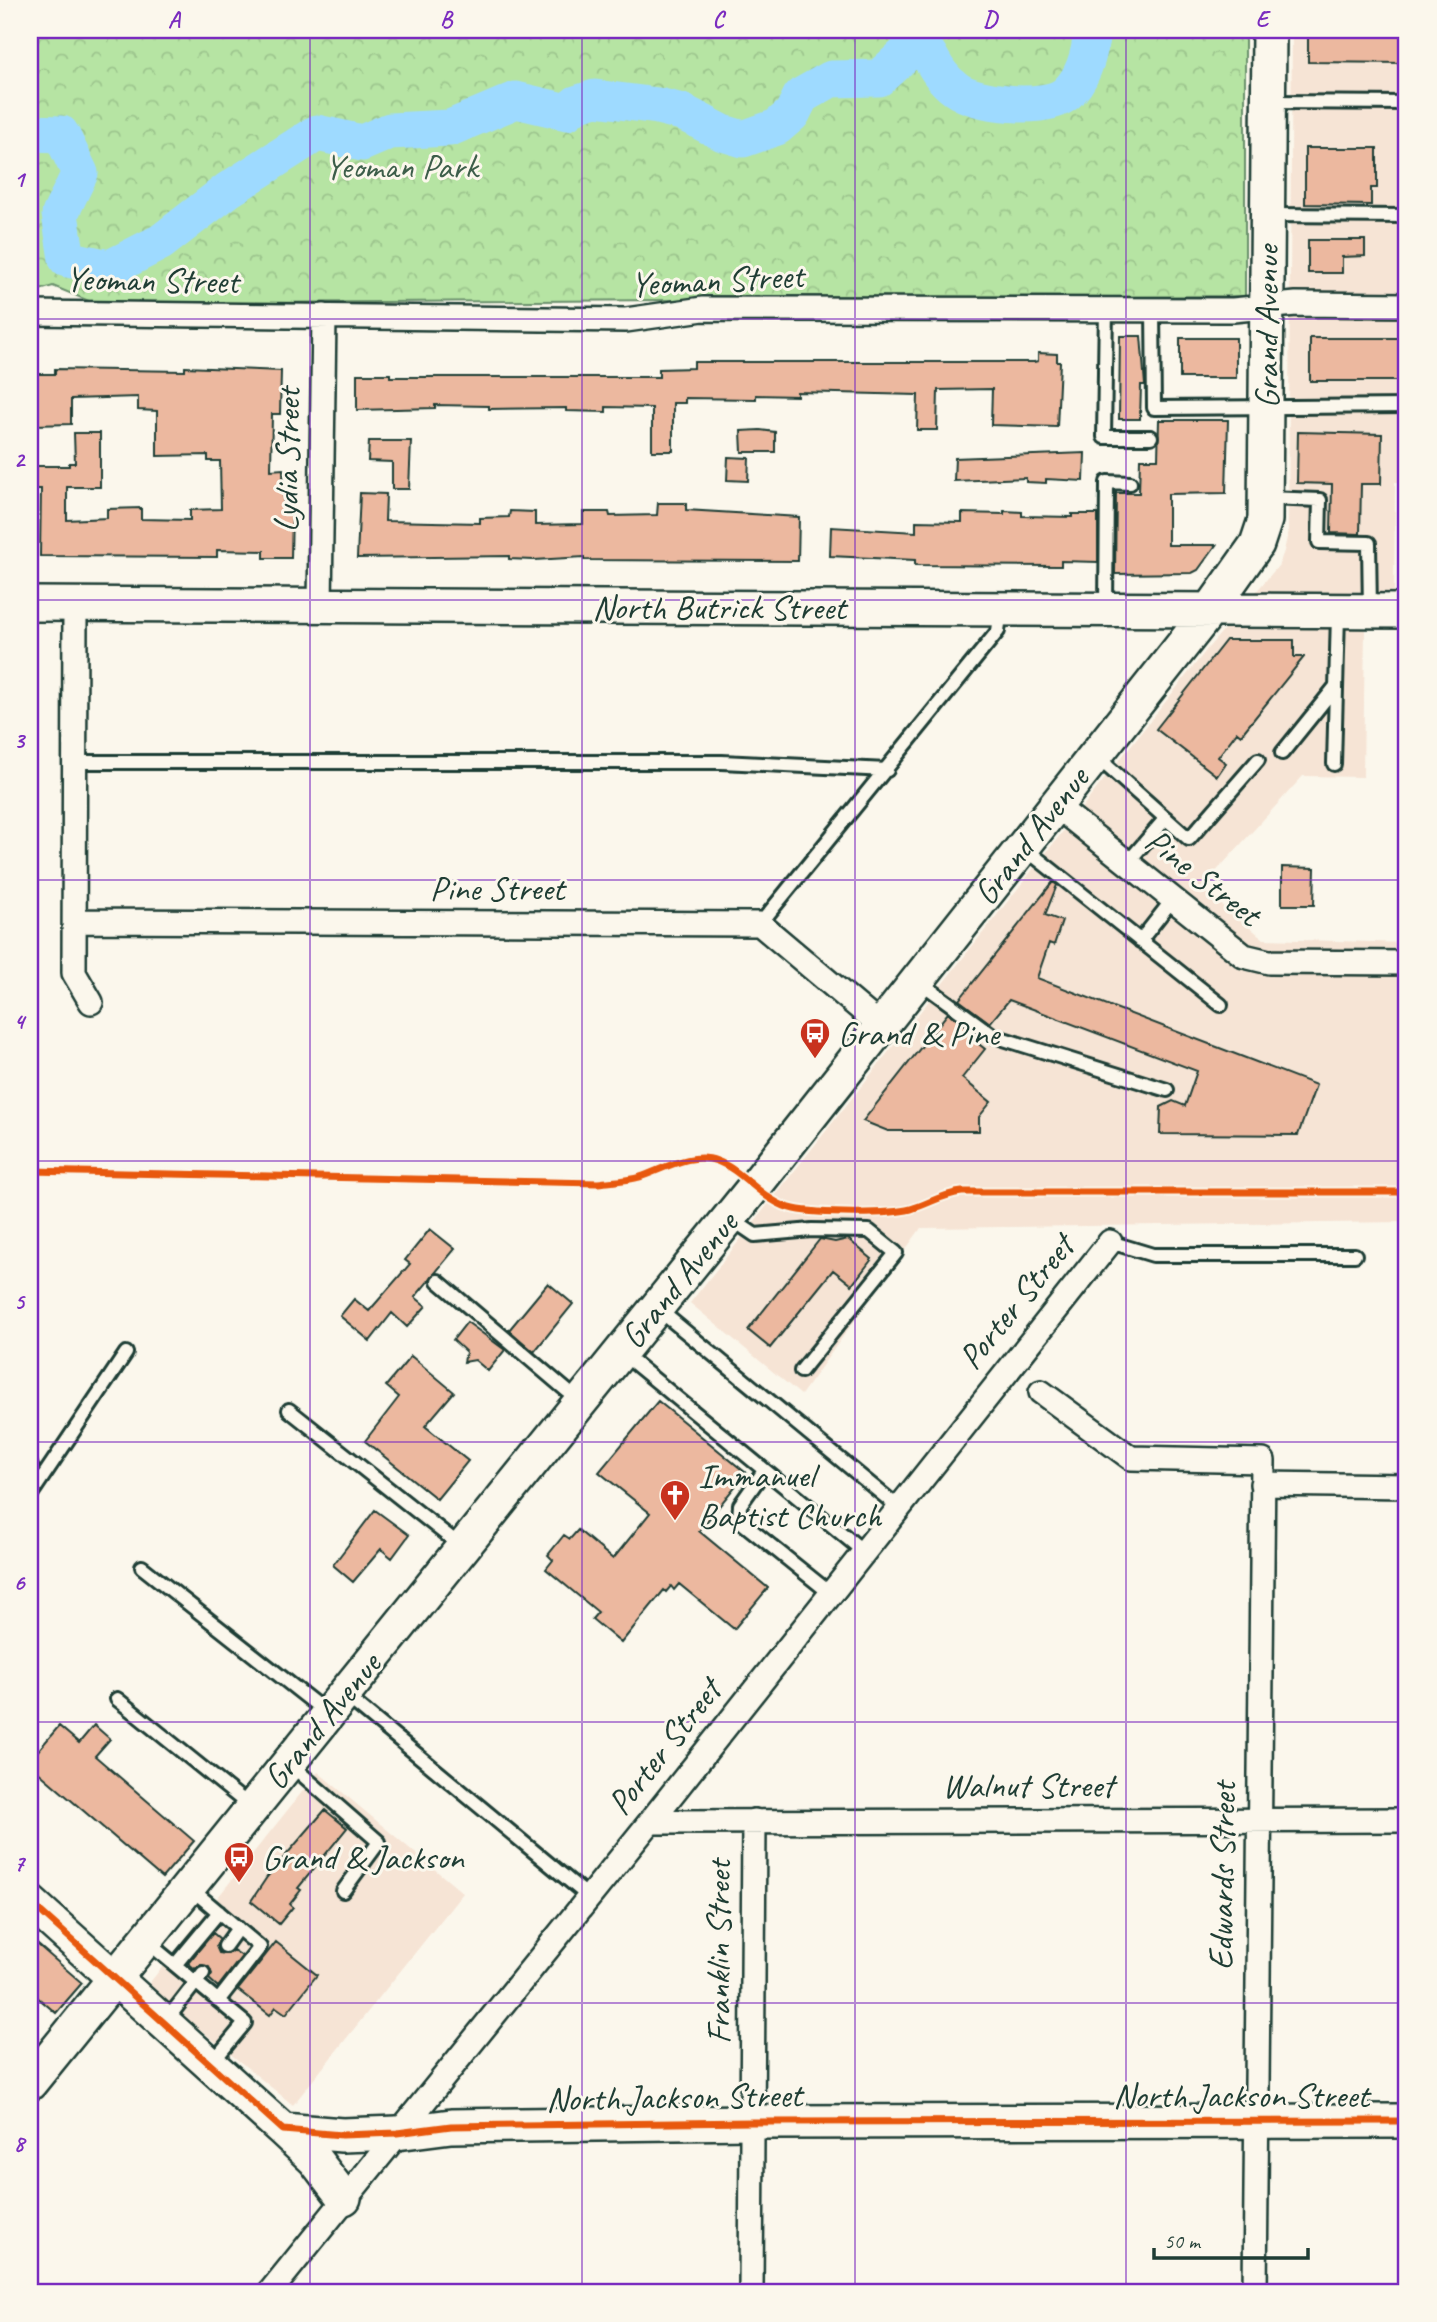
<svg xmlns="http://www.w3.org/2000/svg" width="1437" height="2322" viewBox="0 0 1437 2322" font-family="Caveat,sans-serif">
  <defs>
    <pattern id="park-crowns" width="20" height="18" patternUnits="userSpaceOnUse" patternTransform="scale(1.75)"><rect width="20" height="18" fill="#b6e4a3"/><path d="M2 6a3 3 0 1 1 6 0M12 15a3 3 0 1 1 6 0" fill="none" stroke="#9cc48d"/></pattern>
  </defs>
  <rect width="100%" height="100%" fill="#fbf7ec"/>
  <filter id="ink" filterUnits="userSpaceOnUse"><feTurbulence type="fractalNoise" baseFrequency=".0143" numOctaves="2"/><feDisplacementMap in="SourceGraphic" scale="14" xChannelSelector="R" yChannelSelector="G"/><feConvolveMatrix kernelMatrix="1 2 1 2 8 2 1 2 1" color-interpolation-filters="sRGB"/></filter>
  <g filter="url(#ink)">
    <path fill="#f6e4d5" d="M1292,30h115v452h-12l-1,112 -29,33 -2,150 -60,-1 -102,112 63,51 143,4v279l-486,6 -120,167 -111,-92 518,-655 71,-83 5,-14 4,-18z
      M318,1772l145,121 -170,212 -146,-119z"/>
    <path fill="url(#park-crowns)" stroke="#6a906c" stroke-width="2" d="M36,30h1209v266l-1149,8 -43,-18 -23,7v-168z"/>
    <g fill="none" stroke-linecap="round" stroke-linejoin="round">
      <path stroke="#9edaff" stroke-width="37" d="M30,133l31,1 19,39 -20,41 7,45 43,9 51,-26 67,-52 89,-57 45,10 28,-12 60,-3 66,-28 51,12 9,-8 19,-6 63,8 24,6 41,21 20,6 34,-12 15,-13 9,-18 30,-17 48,-1 32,-29 18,6c7,13 14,25 27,34 20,15 90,22 110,5 18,-16 24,-41 26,-64"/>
    </g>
    <path fill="#ecb89f" stroke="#1f3d34" stroke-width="2" d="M1308,30l99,1v32l-99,-1z
      M1305,148h72v40h-6v17l-66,-1z
      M1308,240h57v16l-23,1v16h-34z
      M1120,336h21l4,49h-4l-1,34h-21z
      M1180,338h56v40h-56z
      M1310,338h97v43h-97z
      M1038,353l19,1v8h3l-3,65 -66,-2 1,-36 -54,1 -1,40h-20l1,-35 -121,-3v4l-41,-1v4l-71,-1v5h-12v48h-21v-43l-46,-1v5l-40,-1v-3l-77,1v-3l-54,-1v3l-78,2v-36h33v3h269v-8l35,-1v-6h340l4,-1z
      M185,367l96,4 -1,43h-8l-1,56 12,-1 1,41h8l-1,48h-27v-7l-47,-1v7l-177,-1 1,-67h-8v-23h36v-3h6l-1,-30h26v54h-33v33l40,-2v-9l34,-1v11l49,1v-10l31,-1 -1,-48h-12v-6l-51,1v-45l-19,-1v-13l-67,2v25l-36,1 -1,-51h21v-5l130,2z
      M1159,420h69l-2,73 -58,1v51h48l-18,25 -6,3 -77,1 1,-81h23l1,-34h18z
      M760,430l15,2v20h-33l-1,-21z
      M1298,432l84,2 -1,50h-20l-1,50 -29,-1 1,-49 -35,-1z
      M369,441h42l-2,48h-17v-27l-24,-1z
      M1085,453l-1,28 -38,-2v4l-20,-1v-4l-72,3 1,-23z
      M728,457l21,1 -1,23 -21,-1z
      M360,493l26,1 -1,27 95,2v-5l29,-1 1,-6 25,1v13l48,-1v-12h26l1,4 47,-1 1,-12h28v7l113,7 -1,44 -214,-1v-3l-50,3 -25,-1v-3l-152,2z
      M1004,511l18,1v4l50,1v-3h26v48l-37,-1v5l-146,-1v-5l-85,-4 1,-29 85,5v-11l46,1v-9l42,1z
      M1226,640h68v17h10l-63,78 -4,-3 -19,25 8,6 -9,13 -61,-47z
      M1282,867l33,1 -1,37h-32z
      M1053,882l4,3 -12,30 17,6 -8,24 -5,-2 -12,35 279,107 -18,50 -138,-1 1,-27 12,-6 12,5 12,-35 -188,-71 -19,23 -31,-23z
      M948,1013l31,23 -4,5 10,8 -23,29 29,24 -12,15v14h-91l-25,-10z
      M430,1229l25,20 -40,48 11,9 -19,21 -15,-14 -22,28 -30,-25 14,-17 15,12 41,-47 -5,-4z
      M820,1239l15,3 13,-3 24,20 -20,26 -19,-15 -63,78 -22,-18z
      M548,1283l25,21 -39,48 -25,-22z
      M467,1322l38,28 -17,21 -13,-11 -11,2 2,-10 -13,-12z
      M411,1356l43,36 -29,34 43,35 -31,38 -72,-58 34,-44 -13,-11z
      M658,1401l88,72 -47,58 69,57 -34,41 -55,-45 -5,6 -3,-4 -5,6 -2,-2 -43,53 -29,-24 6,-7 -52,-43 7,-9 -5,-5 16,-20 6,4 8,-9 35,29 37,-46 -51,-41z
      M375,1510l34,25 -17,23 -11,-9 -28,33 -20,-17z
      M94,1725l16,14 -15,17 99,85 -32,37 -132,-113v-5l29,-34 20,17z
      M325,1810l22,18 -49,60 3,2 -11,14 3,3 -14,17 -28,-23 16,-24z
      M213,1933l7,6 -4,7 3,7 9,1 5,-4 9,6 -24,31 -9,-8 3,-5 -3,-7 -9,-2 -5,4 -7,-6z
      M30,1938l52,45 -26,30 -26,-22z
      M276,1942l41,33 -31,39 -10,-7 -6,8 -32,-25z"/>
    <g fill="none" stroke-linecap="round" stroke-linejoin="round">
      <g stroke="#1f3d34" stroke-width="18">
        <path id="lane" d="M1271,102l136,1
          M1268,215l139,1
          M1106,308l-2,129h47
          M1153,308l1,100 253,-2
          M1267,498l53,2 -1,42 50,1 1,67
          M1106,609l1,-127 23,1
          M1282,753l54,-67
          M1097,757l92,82 69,-79
          M75,762h647l165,8
          M1334,764l4,-150
          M1023,847l198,158
          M1128,862l38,-44
          M760,924l238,-293 3,-21
          M1140,941l33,-42
          M920,982l74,54 173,54
          M730,1218l25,17 57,-5 57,1 27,22 -95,118
          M1110,1242l43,13h202
          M438,1281l141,120
          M658,1309l240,198
          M621,1352l242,199
          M289,1410l173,137
          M30,1464l7,20
          M764,1471l-24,34 -1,15 91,73
          M30,1496l96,-143
          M142,1567l185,146
          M344,1694l245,203
          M117,1699l134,108
          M291,1765l88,77 -36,49
          M189,1887l71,60 -42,54
          M146,1941l99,82 -34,41
          M225,1946l13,-18
          M175,1965l44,-53
          M165,2022l38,-49"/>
      </g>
      <g stroke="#1f3d34" stroke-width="28">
        <path id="street" d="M30,313l596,7 77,-11 530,1 63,-6 111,1
          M75,604l-1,369 17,29
          M320,605l4,-289
          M1055,805l189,151 25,6 138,1
          M75,921l685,3 121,102
          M1041,1392l90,66 132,3 -8,831
          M1262,1484l145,2
          M650,1822l757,-2
          M270,2292l380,-470 460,-580
          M751,2292l3,-471"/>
      </g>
      <g stroke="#1f3d34" stroke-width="38">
        <path id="secondary" d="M30,604l1377,7
          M30,1902l253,228 59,5 55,-2 54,-7 301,-4 655,-1
          M30,2083l725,-897 456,-577 46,-65 8,-24 4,-490
          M283,2130l32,30 29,38"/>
      </g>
      <use href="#lane" stroke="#fbf7ec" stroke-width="12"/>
      <use href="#street" stroke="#fbf7ec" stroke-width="23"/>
      <use href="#secondary" stroke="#fbf7ec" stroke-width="33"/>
      <g stroke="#fbf7ec" stroke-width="11">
        <path id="cycleway" d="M30,1171l568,12c14,-2 29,-2 42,-6 24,-8 52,-26 77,-16 27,10 47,42 77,48 24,5 94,6 117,0 18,-5 31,-15 51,-17h445
          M30,1902l253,228 59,5 55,-2 54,-7 301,-4 655,-1"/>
      </g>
      <use href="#cycleway" stroke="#e8590c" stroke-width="7"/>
    </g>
  </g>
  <path fill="none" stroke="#7b2cbf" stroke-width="2" stroke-opacity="0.55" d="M310,30v2262M582,30v2262M855,30v2262M1126,30v2262M30,319h1377M30,600h1377M30,880h1377M30,1161h1377M30,1442h1377M30,1722h1377M30,2003h1377"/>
  <defs>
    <g id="bus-pin" transform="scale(1.575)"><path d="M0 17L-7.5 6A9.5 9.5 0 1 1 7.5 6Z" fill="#c8321e" stroke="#fbf7ec"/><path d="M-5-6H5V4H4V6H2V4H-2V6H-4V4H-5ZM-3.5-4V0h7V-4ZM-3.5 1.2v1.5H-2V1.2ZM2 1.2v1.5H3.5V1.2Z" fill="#fff"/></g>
    <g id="church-pin" transform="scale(1.575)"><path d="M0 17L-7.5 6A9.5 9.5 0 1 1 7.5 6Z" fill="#c8321e" stroke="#fbf7ec"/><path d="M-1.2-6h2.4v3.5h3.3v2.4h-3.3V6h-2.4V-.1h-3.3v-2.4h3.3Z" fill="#fff"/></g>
  </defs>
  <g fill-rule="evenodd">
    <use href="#bus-pin" x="815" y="1033"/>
    <use href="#church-pin" x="675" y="1495"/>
    <use href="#bus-pin" x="239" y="1857"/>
  </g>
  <g text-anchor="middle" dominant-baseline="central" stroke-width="6" stroke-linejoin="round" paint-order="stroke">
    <g font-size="35" fill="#3d5e4a" stroke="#fbf7ec">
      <text x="401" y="166">Yeoman Park</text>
    </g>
    <g font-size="35" fill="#1f3d34" stroke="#fbf7ec">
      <text transform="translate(152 280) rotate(1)">Yeoman Street</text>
      <text transform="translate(717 280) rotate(-3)">Yeoman Street</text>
      <text transform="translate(1266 327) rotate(-90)">Grand Avenue</text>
      <text transform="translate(287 460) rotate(-89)">Lydia Street</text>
      <text x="719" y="607">North Butrick Street</text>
      <text transform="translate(1031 836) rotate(-52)">Grand Avenue</text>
      <text transform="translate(1203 877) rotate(38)">Pine Street</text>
      <text x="497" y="888">Pine Street</text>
      <text transform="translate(679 1280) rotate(-51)">Grand Avenue</text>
      <text transform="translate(1016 1302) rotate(-51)">Porter Street</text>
      <text transform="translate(322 1721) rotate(-51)">Grand Avenue</text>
      <text transform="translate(664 1747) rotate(-52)">Porter Street</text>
      <text x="1028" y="1785">Walnut Street</text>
      <text transform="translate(1222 1876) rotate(-89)">Edwards Street</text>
      <text transform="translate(718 1952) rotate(-90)">Franklin Street</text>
      <text x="1241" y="2095">North Jackson Street</text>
      <text transform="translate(674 2097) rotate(-1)">North Jackson Street</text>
    </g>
    <g font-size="35" fill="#1f3d34" stroke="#fbf7ec" text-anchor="start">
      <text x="838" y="1033">Grand &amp; Pine</text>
      <text x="698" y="1475">Immanuel<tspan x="698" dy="40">Baptist Church</tspan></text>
      <text x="262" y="1857">Grand &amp; Jackson</text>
    </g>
  </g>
  <rect width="1437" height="2322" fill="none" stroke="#fbf7ec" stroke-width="77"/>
  <path d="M1154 2248v10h154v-10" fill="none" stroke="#1f3d34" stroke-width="3.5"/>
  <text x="1164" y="2248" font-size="21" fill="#1f3d34" stroke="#fbf7ec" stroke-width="5" paint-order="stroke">50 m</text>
  <rect x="38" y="38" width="1360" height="2246" fill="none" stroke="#7b2cbf" stroke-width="2.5"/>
  <g font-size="23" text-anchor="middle" font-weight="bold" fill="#7b2cbf">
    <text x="174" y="27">A</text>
    <text x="446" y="27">B</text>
    <text x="718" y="27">C</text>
    <text x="990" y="27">D</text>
    <text x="1262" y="27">E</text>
    <text x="19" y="187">1</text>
    <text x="19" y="467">2</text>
    <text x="19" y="748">3</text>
    <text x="19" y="1029">4</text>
    <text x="19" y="1309">5</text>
    <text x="19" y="1590">6</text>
    <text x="19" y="1871">7</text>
    <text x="19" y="2151">8</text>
  </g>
</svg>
